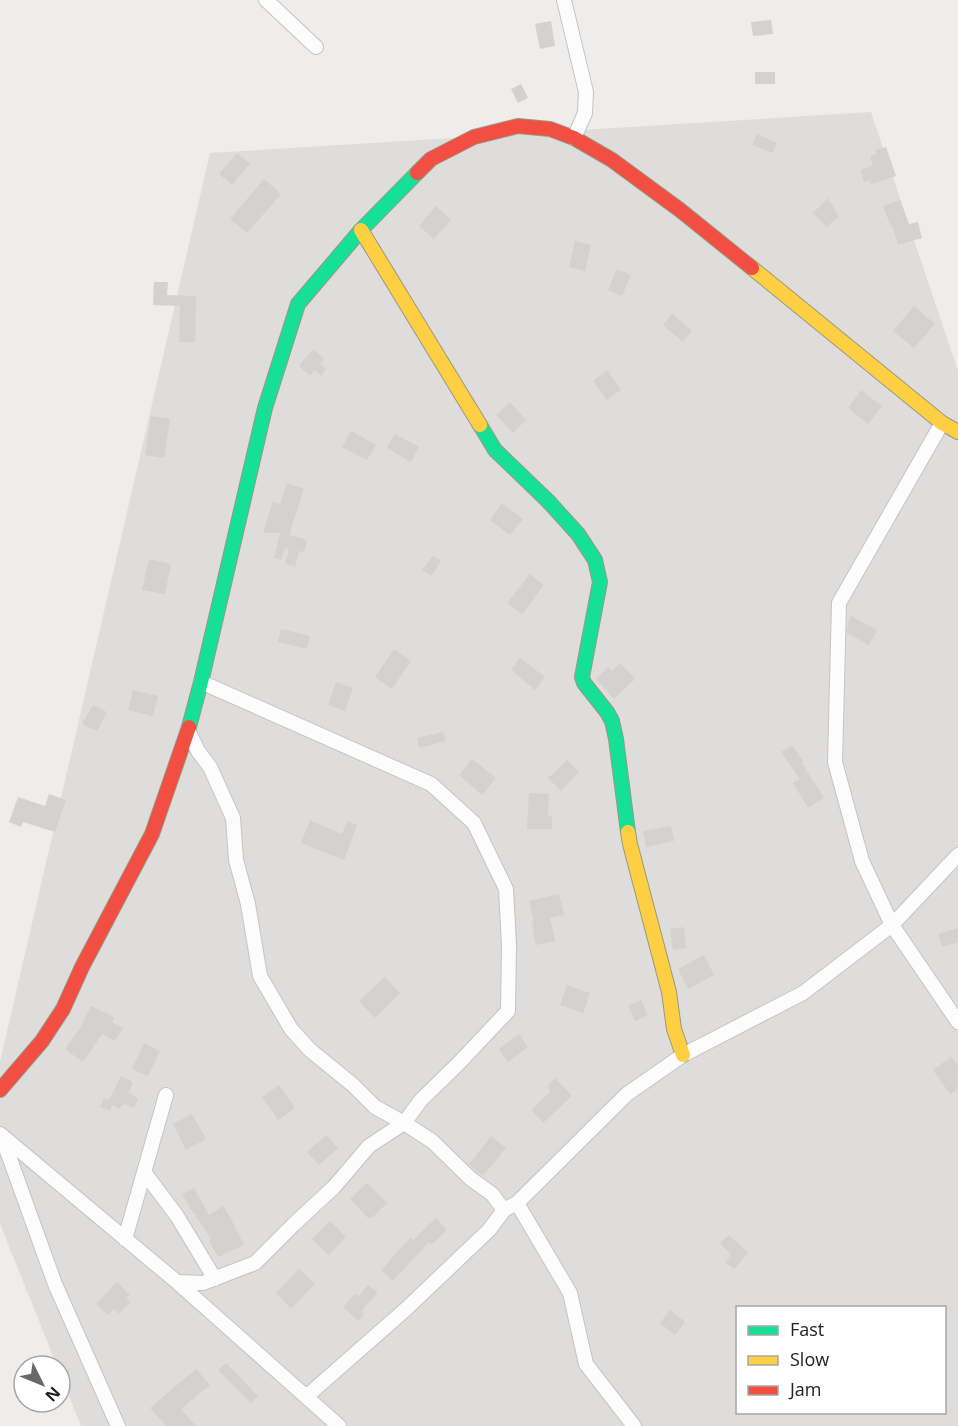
<svg xmlns="http://www.w3.org/2000/svg" width="958" height="1426" viewBox="0 0 958 1426" font-family="'Open Sans',sans-serif">
  <rect width="100%" height="100%" fill="#efedeb"/>
  <path fill="#dedddc" fill-rule="evenodd" d="M871,112l87,259v1055h-877l-21,-52v-8h-3l-57,-142v-162l210,-909zM738,1308h206v104h-206z"/>
  <path fill="#d4d1d0" d="M771,20l2,14 -20,2 -2,-14z
    M551,21l4,25 -15,3 -5,-25z
    M755,72h20v12h-20z
    M521,84l7,14 -10,5 -7,-14z
    M757,134l20,9 -4,10 -21,-8z
    M886,147l10,29 -25,8 -1,-4 -6,2 -3,-12 12,-4 -3,-10 6,-2 -1,-4z
    M237,153l13,11 -18,21 -13,-11z
    M264,179l17,15 -34,39 -17,-14z
    M828,198l11,19 -6,4 -6,6 -14,-14z
    M900,200l9,24 9,-2 4,16 -24,7 -5,-18h-2l-8,-21z
    M436,206l15,14 -17,19 -15,-13z
    M575,241l16,4 -6,26 -16,-4z
    M617,269l14,6 -9,21 -14,-6z
    M154,282h14l-1,13 29,1 -1,46h-16l1,-36 -27,-1z
    M914,306l21,18 -21,24 -21,-17z
    M672,314l20,17 -9,11 -20,-17z
    M313,349l11,10 -4,5 6,5 -5,7 -6,-6 -5,6 -11,-10z
    M607,370l14,20 -14,10 -14,-19z
    M861,390l21,16 -14,18 -20,-16z
    M510,402l16,18 -13,13 -17,-18z
    M151,416l19,3 -6,39 -19,-3z
    M351,431l25,14 -9,15 -25,-13z
    M395,434l24,13 -8,15 -24,-14z
    M287,483l17,6 -15,46 18,5 -3,12 -5,-1 -4,16 -10,-3 4,-15 -4,-1 -4,12 -7,-2 6,-25h-17l10,-32 7,3z
    M502,503l21,16 -13,16 -20,-15z
    M433,556l8,5 -10,15 -9,-6z
    M149,559l22,5 -6,30 -23,-4z
    M530,574l14,11 -22,29 -15,-11z
    M851,616l26,14 -8,15 -22,-12 1,-11z
    M281,629l29,7 -3,13 -29,-7z
    M394,649l17,12 -19,28 -17,-12z
    M520,658l25,19 -10,13 -24,-20z
    M620,663l15,16 -21,20 -18,-20 12,-12 4,4z
    M336,682l17,6 -8,23 -17,-6z
    M133,690l25,6 -5,20 -25,-6z
    M93,705l14,7 -10,19 -15,-7z
    M443,732l3,9 -27,7 -2,-10z
    M792,745l11,16 -2,1 23,36 -16,10 -15,-25 7,-4 -19,-27z
    M472,759l24,19 -14,17 -23,-20z
    M567,760l12,12 -18,19 -13,-13z
    M529,793l20,1 -1,22h4v13h-25z
    M49,794l17,6 -11,32 -32,-10 -2,5 -12,-5 9,-25 27,9z
    M310,820l32,14 5,-13 10,4 -13,35 -43,-17z
    M671,826l3,15 -28,6 -3,-16z
    M559,894l5,21 -14,3 5,23 -19,4 -4,-22h2l-5,-22z
    M684,927l2,21 -13,2 -3,-21z
    M958,928v14l-16,5 -4,-13z
    M704,955l10,20 -26,14 -10,-20z
    M385,977l15,16 -25,25 -16,-17z
    M567,985l23,8 -7,20 -23,-8z
    M641,1000l7,15 -13,6 -7,-15z
    M91,1006l23,11 -2,5 11,6 -8,13 -13,-7 -19,28 -18,-13 15,-21z
    M519,1034l9,13 -20,15 -9,-13z
    M144,1043l16,8 -12,25 -16,-7z
    M951,1057l7,9v23l-8,5 -17,-24z
    M121,1076l12,6 -5,11 10,5 -4,10 -11,-4 -3,5 -8,-4 -2,6 -10,-4 4,-9 5,2z
    M555,1078l17,18 -29,27 -12,-13 20,-19 -4,-5z
    M279,1085l16,23 -17,12 -16,-23z
    M192,1114l14,25 -20,11 -13,-26z
    M326,1135l12,13 -19,17 -12,-13z
    M491,1136l15,12 -23,28 -14,-12z
    M367,1183l20,20 -15,15h-4l-18,-19z
    M194,1188l15,27 14,-9 8,13 13,26 -26,12 -9,-17 2,-1 -17,-26h-1l-11,-19z
    M436,1218l11,12 -16,15 -2,-3 -36,39 -12,-11 30,-33 2,3z
    M330,1221l16,16 -17,18 -17,-16z
    M729,1235l19,18 -14,16 -9,-7 6,-7 -11,-12z
    M299,1269l16,15 -24,25 -15,-16z
    M117,1282l13,13 -4,3 4,4 -11,12 -5,-5 -6,6 -12,-11z
    M368,1285l10,8 -17,18 3,3 -6,7 -15,-14 12,-13 4,2z
    M670,1310l15,12 -10,13 -15,-12z
    M226,1363l32,33 -7,7 -33,-33z
    M196,1369l14,16 -29,24 15,17h-30l-16,-18z"/>
  <g fill="none" stroke-linecap="round" stroke-linejoin="round">
    <g stroke="#c5c4c3" stroke-width="16">
      <path id="street" d="M266,0l50,47
        M564,0l22,92 -1,21 -11,25
        M942,423l-103,180 -4,159 27,99 30,64 66,97
        M201,682l230,102 43,39 32,66 3,56 -1,66 -50,53 -37,36 -17,23 28,18 39,38 21,15 12,16
        M0,1134l177,148 162,144
        M2,1137l53,147 63,142
        M144,1172l33,44 38,63
        M517,1203l53,90 16,71 48,62
        M125,1239l41,-144
        M177,1282l26,1 52,-20 39,-39 40,-37 35,-41 35,-23 -29,-16 -22,-22 -43,-35 -19,-21 -31,-53 -12,-72 -12,-44 -3,-42 -23,-51 -12,-16 -10,-21
        M307,1396l99,-87 83,-79 15,-20 13,-7 110,-109 56,-39 120,-62 89,-68 66,-70"/>
    </g>
    <g stroke="#999882" stroke-width="16">
      <path id="fast" d="M480,425l15,25 53,51 30,33 17,26 5,22 -18,95 2,6 23,29 5,9 4,18 12,93
        M189,727l12,-45 64,-274 33,-104 63,-74 56,-57"/>
    </g>
    <g stroke="#999882" stroke-width="16">
      <path id="slow" d="M361,230l119,195
        M752,268l190,155 16,9
        M628,832l2,12 39,148 5,37 9,26"/>
    </g>
    <g stroke="#999882" stroke-width="16">
      <path id="jam" d="M417,173l14,-14 43,-22 44,-11 32,3 24,9 38,22 68,50 72,58
        M0,1090l42,-49 21,-32 19,-42 70,-133 37,-107"/>
    </g>
    <use href="#street" stroke="#fdfcfc" stroke-width="14"/>
    <use href="#fast" stroke="#16e098" stroke-width="14"/>
    <use href="#slow" stroke="#ffcf43" stroke-width="14"/>
    <use href="#jam" stroke="#f24e42" stroke-width="14"/>
  </g>
  <rect x="736" y="1306" width="210" height="108" fill="#ffffff" stroke="#a6a6a6" stroke-width="1.5"/>
  <rect x="748" y="1326" width="30" height="9" fill="#16e098" stroke="#a6a6a6" stroke-width="1.5"/>
  <text x="790" y="1336" font-size="18" fill="#212121">Fast</text>
  <rect x="748" y="1356" width="30" height="9" fill="#ffcf43" stroke="#a6a6a6" stroke-width="1.5"/>
  <text x="790" y="1366" font-size="18" fill="#212121">Slow</text>
  <rect x="748" y="1386" width="30" height="9" fill="#f24e42" stroke="#a6a6a6" stroke-width="1.5"/>
  <text x="790" y="1396" font-size="18" fill="#212121">Jam</text>
  <g transform="translate(42 1384) rotate(133)"><circle r="28" fill="#ffffff" stroke="#a6a6a6" stroke-width="1.5"/>
  <path d="M0-4.5L10 22L0 15L-10 22Z" fill="#696868"/>
  <text y="-9" font-size="16" font-weight="bold" text-anchor="middle" fill="#212121">N</text>
  </g>
</svg>
